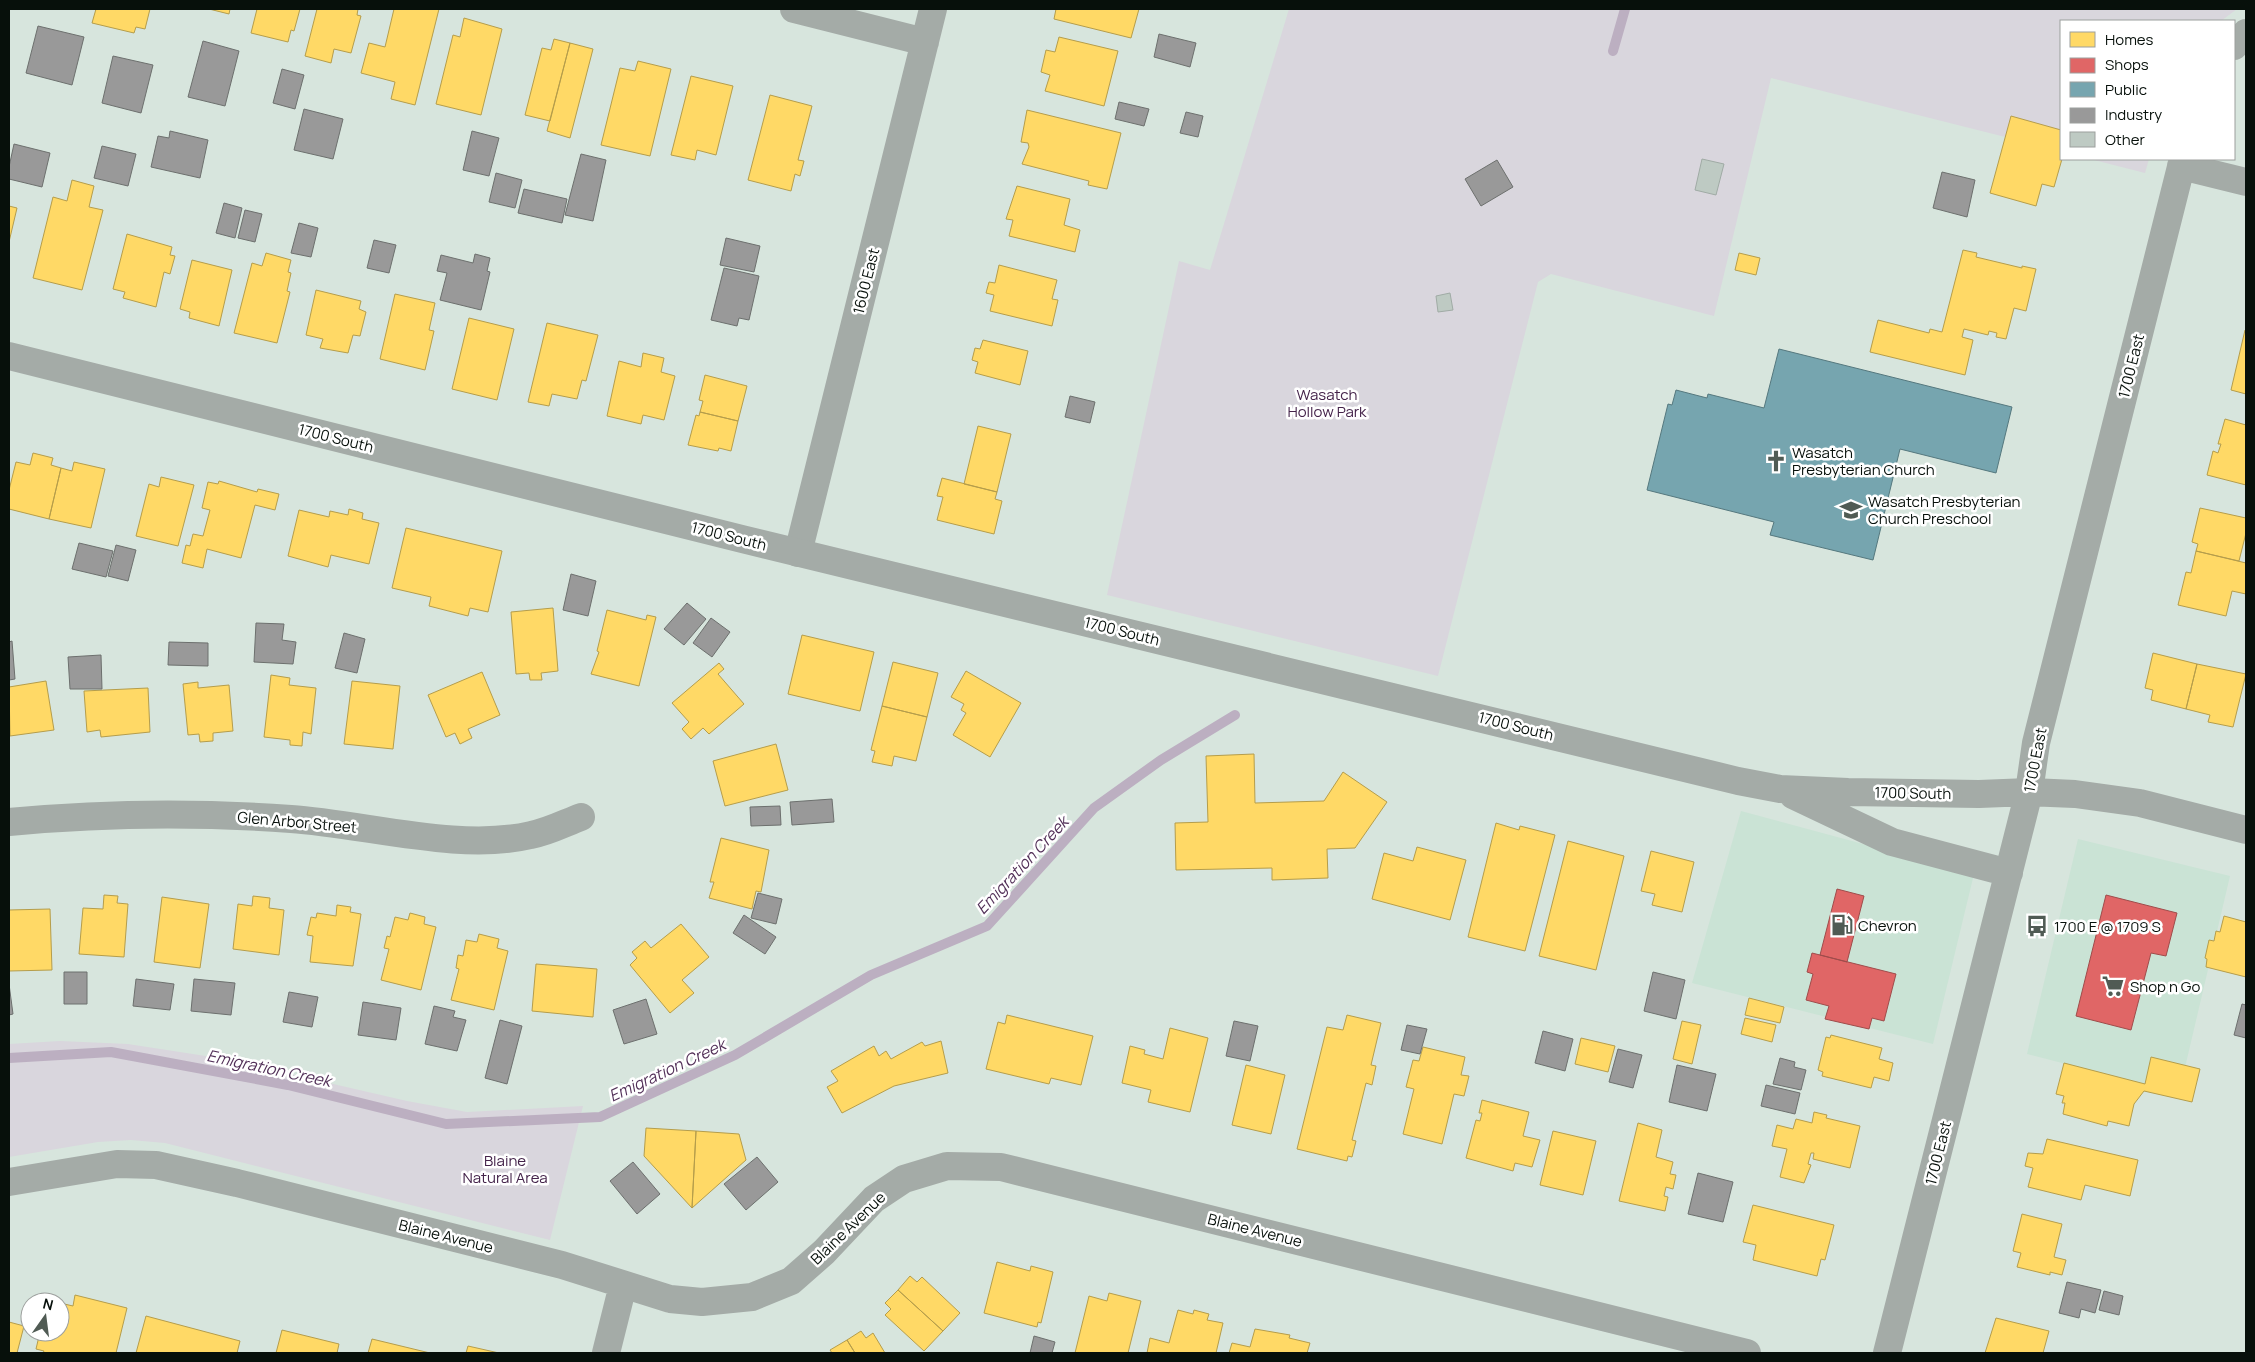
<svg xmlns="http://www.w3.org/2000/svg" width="2255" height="1362" viewBox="0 0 2255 1362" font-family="Manrope,sans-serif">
  <rect width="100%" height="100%" fill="#d7e5dd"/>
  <path fill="#cae3d5" d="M1741,811l233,63 -41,170 -241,-61z
    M2078,839l152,37 -51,217 -152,-39z"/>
  <path fill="#d9d6dd" d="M1289,9h948l-16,12h-160v130l-290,-73 -57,238 -163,-42 -13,8 -100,394 -331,-81 72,-334 31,9z
    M2090,159h59l-4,14z
    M60,1041l68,3 97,15 182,42 60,11 116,-6 -33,134 -385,-97 -34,-3 -33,2 -89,15v-113z"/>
  <path fill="#ffd966" stroke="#b59d4b" d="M96,9h54l-5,20 -9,-2 -2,6 -42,-10z
    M209,9h21l-1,5z
    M257,9h43l-6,22 -3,-1 -3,12 -37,-9z
    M317,9h41l-1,6 4,1 -10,37 -17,-4 -3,14 -26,-7z
    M394,9h45l-24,96 -24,-6 4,-17 -34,-9 8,-30 16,4z
    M1056,9h83l-8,29 -77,-19z
    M464,18l38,11 -21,86 -45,-11 17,-69 7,2z
    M1059,37l59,14 -14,55 -59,-15 5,-16 -9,-3 5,-22 9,2z
    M554,39l16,4 -20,78 -25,-6 17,-67 9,2z
    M570,43l23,6 -23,89 -23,-7z
    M638,61l33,8 -21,87 -49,-11 19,-77 15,3z
    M691,76l42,10 -17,69 -19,-5 -2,10 -24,-5z
    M770,95l42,11 -14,54 6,1 -4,15 -5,-2 -4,17 -43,-11z
    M1027,110l94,23 -14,56 -19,-4 1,-4 -67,-17 7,-17 -1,-4 -7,-1z
    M2011,116l50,14 1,29 -8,28 -12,-3 -6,22 -46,-13z
    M72,180l22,6 -5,21 14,3 -21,80 -49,-12 20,-81 14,4z
    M1017,186l53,13 -6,26 16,5 -5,22 -66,-16 4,-16 -7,-1z
    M9,206l8,2 -8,34z
    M127,234l45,13 -2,8 5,1 -5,18 -6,-2 -8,35 -33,-9 2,-6 -12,-3z
    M1963,250l14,3 -1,4 46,11v-2l14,3 -10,42 -12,-3 -8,31 -10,-2 1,-4 -8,-2 -1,4 -24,-6 -2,8 11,3 -8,35 -95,-23 8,-32 51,13 1,-4 12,3z
    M266,253l25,7 -3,12 3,1 -4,18 3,1 -13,51 -43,-10 18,-70 10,3z
    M1739,253l21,5 -4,17 -21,-5z
    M192,260l40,10 -13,56 -30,-8 1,-6 -10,-3z
    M999,265l58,15 -5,19 6,1 -6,26 -62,-15 4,-16 -8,-2 3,-11 6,1z
    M316,290l45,11 -2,8 7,3 -6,24 -7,-1 -5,18 -28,-5 3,-9 -17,-4z
    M395,294l40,9 -6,27 5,1 -9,39 -45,-11z
    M469,318l45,11 -17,71 -45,-11z
    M547,323l51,12 -12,46 -4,-1 -5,19 -25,-5 -3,12 -21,-4z
    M2245,330h1v64l-15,-4z
    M983,340l45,11 -8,34 -45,-12 3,-11 -6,-2 3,-12 5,1z
    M643,353l21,5 -3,14 14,4 -11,44 -21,-5 -2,9 -34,-8 12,-55 22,6z
    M705,375l42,11 -9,35 -38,-9 3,-11 -4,-1z
    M700,412l38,9 -7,30 -12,-3 -1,3 -30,-6 8,-30 3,1z
    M2225,419l21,6v60l-39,-10 6,-24 5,2 3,-9h-3z
    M978,426l33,8 -14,58 -33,-8z
    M33,453l20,5 -2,7 10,3 -12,51 -40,-10v-19l7,-28 14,3z
    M74,462l31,7 -14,59 -42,-9 12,-51 11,3z
    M161,477l33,8 -16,61 -42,-10 13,-52 10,3z
    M942,478l55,14 -2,7 7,2 -8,33 -57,-14 6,-23 -6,-1z
    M219,481l38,11 1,-3 21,5 -4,16 -20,-5 -14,53 -34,-9 -4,19 -21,-5 4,-18 4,1 3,-12 10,2 7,-26 -8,-2 6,-26 10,2z
    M2200,508l46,10v15l-7,28 -43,-10 2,-7 -6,-2z
    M349,509l14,4 -1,6 17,4 -10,41 -38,-9 -3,12 -40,-11 11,-46 30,7 1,-6 18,4z
    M406,528l96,23 -14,61 -18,-4 -2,8 -39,-10 2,-9 -39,-9z
    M2196,551l50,12v31l-14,-3 -6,25 -48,-11 8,-33 5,1z
    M553,608l5,63 -17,2 1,7h-12l-1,-7 -13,1 -5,-62z
    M607,610l39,10 1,-5 9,2 -17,69 -48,-12 8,-22 -2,-1z
    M802,635l72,17 -14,59 -72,-17z
    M2153,653l44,11 -11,45 -35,-9 2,-10 -8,-2z
    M893,662l45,11 -11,44 -45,-11z
    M719,663l5,6 -6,5 26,30 -35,30 -6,-6 -12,11 -9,-10 7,-7 -17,-19z
    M2197,664l49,10 -13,53 -25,-5 2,-7 -24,-6z
    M966,671l55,32 -31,54 -37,-22 13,-22 -5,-3 3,-6 -13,-7z
    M482,672l18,43 -32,14 4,9 -12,6 -5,-11 -9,4 -18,-42z
    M271,675l19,3 -1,7 27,3 -5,46 -8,-2 -1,14 -12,-1v-5l-26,-3z
    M46,681l8,49 -44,6 -1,-49z
    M352,681l48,5 -7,63 -49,-5z
    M198,682v6l31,-3 4,46 -20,2v8l-13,1 -1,-8 -11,1 -5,-51z
    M148,688l2,44 -49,5 -1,-7 -13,2 -3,-41z
    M882,706l45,11 -11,44 -22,-5 -2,10 -20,-4 3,-11 -4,-1z
    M776,744l12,46 -63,16 -12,-45z
    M1254,754l1,49 69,-2 19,-29 44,30 -32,46 -28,1 1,29 -56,2v-12l-96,2 -1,-47 33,-1 -2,-66z
    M1496,823l23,7 1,-4 35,9 -30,116 -57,-14z
    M721,838l48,12 -8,42 -5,-1 -4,18 -43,-11 5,-16h-4z
    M1568,841l56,15 -28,114 -57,-14z
    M1417,847l49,13 -16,60 -78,-21 12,-46 29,8z
    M1651,851l43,11 -12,50 -30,-7 3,-11 -14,-3z
    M104,895l14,1 -1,7 11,1 -4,53 -45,-3 4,-46 20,1z
    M253,896l17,2 -1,10 15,2 -5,45 -46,-6 5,-45 14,2z
    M162,897l47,7 -9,64 -46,-6z
    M337,905l14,2 -1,5 11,2 -8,52 -43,-4 3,-26 -6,-1 4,-18 5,1 1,-5 19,3z
    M50,909l2,61 -43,1v-61z
    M410,913l15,4 -1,7 12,3 -15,63 -40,-10 8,-31 -5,-1 3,-12 3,1 5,-20 13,3z
    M2224,916l22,6v55l-40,-10 1,-8 -2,-1 4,-18 5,1 2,-10 4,1z
    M681,924l28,33 -27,23 12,13 -24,20 -40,-48 7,-7 -5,-6 13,-11 6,7z
    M479,934l20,5 -2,9 11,3 -14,59 -43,-10 8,-31 -3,-1 2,-13 5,1 3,-16 11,2z
    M536,964l61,5 -4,48 -61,-6z
    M1749,998l35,9 -4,16 -35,-8z
    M1007,1015l86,21 -12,49 -30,-7 -2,6 -63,-15 12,-47 7,2z
    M1347,1015l34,8 -10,42 5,1 -4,19 -6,-2 -14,57 4,1 -4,16 -4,-1 -1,5 -50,-12 30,-122 16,3z
    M1745,1018l31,7 -4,17 -31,-8z
    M1682,1021l19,4 -9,39 -19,-5z
    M1170,1028l38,10 -18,74 -42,-10 3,-12 -29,-7 8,-37 15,4 -1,4 19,5z
    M1831,1035l51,13 -3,11 14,4 -4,18 -15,-4 -3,11 -49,-12 1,-4 -5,-2 8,-33 4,1z
    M1581,1038l34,8 -7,26 -33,-8z
    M941,1041l7,32 -54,13 -52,27 -15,-26 11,-6 -7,-10 43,-25 5,10 7,-5 5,8 31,-17 3,4z
    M1423,1047l42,10 -4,18 8,1 -5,20 -10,-2 -12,50 -39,-10 11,-45 -8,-2 7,-27 6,1z
    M2151,1057l49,12 -8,33 -48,-11 -10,13 -5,22 -21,-5 -1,5 -44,-12 2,-11h-3l2,-7 -8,-2 8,-31 81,21z
    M1246,1065l39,10 -14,59 -39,-9z
    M1482,1100l47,12 -6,24 17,4 -8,27 -17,-4 -2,8 -47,-13 10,-38 4,1 2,-8h-3z
    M1814,1112l13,3 -1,3 34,8 -10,42 -37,-9 1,-6h-3l-3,11 3,1 -7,18 -24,-6 7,-28 -15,-3 5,-21 16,4 3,-10 16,4z
    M1638,1123l24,7 -6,27 17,5 -3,12 6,1 -3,14 -7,-2 -2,9 4,1 -3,14 -46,-10z
    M646,1128l50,3 -4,77 -48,-52z
    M696,1131l43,3 7,26 -54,48z
    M1553,1131l43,10 -13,54 -43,-10z
    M2047,1139l91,21 -8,36 -45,-11 -4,15 -53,-13 5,-19 -8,-2 3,-13 15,1z
    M1753,1205l81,20 -9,35 -4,-1 -4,17 -64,-16 3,-15 -13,-3z
    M2022,1214l40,10 -8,33 12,3 -4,15 -12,-3v3l-33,-8 4,-14 -8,-2z
    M997,1262l33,9 1,-5 22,6 -12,51 -3,-1 -1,5 -53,-14z
    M910,1276l7,6 5,-5 38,36 -17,18 -45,-41z
    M898,1290l45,41 -19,20 -39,-36 6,-6 -6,-6z
    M1109,1293l32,8 -13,52h-53l14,-57 18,5z
    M75,1295l52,13 -11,45h-73l1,-2 -8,-2 4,-17h20v-29l13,3z
    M1178,1310l15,4 1,-4 15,4 -2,6 16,3 -7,30h-69l3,-15 19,5z
    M146,1316l94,25 -3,12h-101z
    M1996,1318l53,13 -6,22h-58z
    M9,1322l15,4 -7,27h-8z
    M1255,1329l35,6 -1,3 21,5 -3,10h-78l3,-10 18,4z
    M282,1330l57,14 -2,9h-61z
    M861,1331l5,7 7,-5 12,20h-30l-8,-13z
    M372,1339l58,14h-62z
    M847,1340l8,13h-23l-2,-3z
    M468,1346l31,7h-33z"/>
  <path fill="#e06666" stroke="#9f4c4b" d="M1837,889l27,7 -17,66 -27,-7z
    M2106,895l71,18 -11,43 -15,-3 -20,77 -55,-14z
    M1812,953l84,21 -12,47 -12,-3 -3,11 -44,-10 4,-13 -23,-6 7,-26 -6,-2z"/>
  <path fill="#76a5af" stroke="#55787e" d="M1779,349l233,58 -16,66 -96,-24 -27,111 -103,-25 4,-13 -127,-32 21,-86 4,1 4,-15 31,8 1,-4 56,14z"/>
  <path fill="#999" stroke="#6d706e" d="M38,26l46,11 -12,48 -46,-12z
    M1159,34l37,9 -6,24 -36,-10z
    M203,41l36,10 -14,55 -37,-9z
    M113,56l40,9 -12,48 -39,-10z
    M282,69l22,6 -9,34 -22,-6z
    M1119,102l30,7 -5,17 -29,-7z
    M304,109l39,10 -10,40 -39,-9z
    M1186,112l17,4 -5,21 -18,-4z
    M170,131l38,9 -8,38 -49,-11 7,-31 11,2z
    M472,131l27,7 -10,38 -26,-6z
    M14,144l36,9 -8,34 -33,-8v-12z
    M102,146l34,8 -8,32 -34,-8z
    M581,154l25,6 -13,61 -28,-6z
    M1497,160l16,27 -32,19 -16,-27z
    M1942,172l33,8 -8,37 -34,-9z
    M496,173l26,7 -7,28 -26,-6z
    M524,189l43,10 -5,24 -44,-10z
    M224,203l18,5 -7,30 -19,-5z
    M245,210l17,4 -7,28 -17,-4z
    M299,223l19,5 -7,29 -20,-4z
    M726,238l34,8 -6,26 -34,-7z
    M374,240l22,5 -7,28 -22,-5z
    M475,254l15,4 -3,13 3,1 -9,38 -41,-10 7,-27 -10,-2 4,-16 32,8z
    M724,268l35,8 -10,44 -10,-2 -2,8 -26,-6z
    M1070,396l25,6 -5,21 -25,-6z
    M79,543l34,8 -7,26 -34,-8z
    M116,545l20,5 -8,31 -20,-5z
    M571,574l25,7 -8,35 -25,-6z
    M687,603l19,16 -22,26 -20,-16z
    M711,618l19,14 -18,25 -19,-14z
    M256,623l28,1 -2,16 14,2 -3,22 -39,-2z
    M344,633l21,6 -8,34 -22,-5z
    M12,641l3,38 -6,1v-38z
    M169,642l39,1v23l-40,-1z
    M101,655l1,34h-32l-2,-32z
    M832,799l2,23 -42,3 -2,-23z
    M780,806l1,19 -30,1 -1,-19z
    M758,893l24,6 -6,25 -25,-6z
    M744,915l32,22 -11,17 -32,-21z
    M64,972h23v32h-23z
    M1653,972l32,8 -9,39 -32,-8z
    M136,979l38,5 -4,26 -37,-4z
    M194,979l41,4 -4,32 -40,-4z
    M9,984l4,30 -4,1z
    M289,992l29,5 -6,30 -29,-5z
    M646,999l11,35 -33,10 -11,-34z
    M363,1002l38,6 -5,32 -38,-5z
    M2242,1004l4,1v33l-12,-3z
    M434,1006l21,5 -2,6 13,3 -9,31 -32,-7z
    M500,1020l22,6 -15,58 -22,-6z
    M1234,1021l24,5 -8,35 -24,-5z
    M1407,1025l20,4 -7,25 -19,-4z
    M1543,1031l30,8 -8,32 -30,-8z
    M1618,1049l24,6 -9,33 -24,-6z
    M1780,1058l15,4 -1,5 12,3 -5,20 -28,-6z
    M1677,1065l39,9 -9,37 -38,-9z
    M1766,1085l34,8 -5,21 -34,-8z
    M757,1157l21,25 -32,28 -22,-26z
    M633,1162l27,32 -23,20 -27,-33z
    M1698,1173l35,9 -10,40 -35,-8z
    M2067,1282l34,8 -6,23 -14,-4 -2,9 -20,-5z
    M2104,1291l19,5 -4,19 -20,-5z
    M1034,1336l21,6 -3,11h-22z"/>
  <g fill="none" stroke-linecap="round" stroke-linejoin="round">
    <path stroke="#bcafc1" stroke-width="10" d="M1613,51l12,-42
      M9,1058l102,-6 177,33 158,39 154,-7 135,-62 136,-80 116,-49 107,-118 67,-48 74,-45"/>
  </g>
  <path fill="#becac3" stroke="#a0aba5" d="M1702,159l22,5 -8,31 -21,-5z
    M1450,293l3,17 -15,2 -2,-16z"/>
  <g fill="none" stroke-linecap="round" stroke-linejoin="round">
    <path stroke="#a4aba7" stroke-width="28" d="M794,9l131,33
      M2234,46l12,-13
      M2181,166l65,16
      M798,553l135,-544
      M2029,792l7,-49 147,-584
      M9,822c94,-9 188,-10 282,-3 74,5 169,33 240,16 17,-3 34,-12 50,-18
      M9,1182l108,-18 39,1 81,18 325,82 108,34 32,3 50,-5 39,-16 33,-29 50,-53 30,-20 43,-13 54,1 746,186
      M606,1353l17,-68"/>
    <path stroke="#a4aba7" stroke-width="28" d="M9,356l733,183 996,242 42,8 68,3 131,2 50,-2 46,2 65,9 106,27
      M1793,795l99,47 117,31
      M1887,1353l142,-561"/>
  </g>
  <defs>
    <g id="church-bare" transform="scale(1.725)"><path d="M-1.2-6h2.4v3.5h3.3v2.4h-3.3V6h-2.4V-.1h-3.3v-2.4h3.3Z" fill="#505b54" stroke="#fff" stroke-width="2.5" paint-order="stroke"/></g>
    <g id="school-bare" transform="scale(1.725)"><path d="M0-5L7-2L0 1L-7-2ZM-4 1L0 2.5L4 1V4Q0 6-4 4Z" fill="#505b54" stroke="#fff" stroke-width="2.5" paint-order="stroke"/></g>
    <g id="fuel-bare" transform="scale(1.725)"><path d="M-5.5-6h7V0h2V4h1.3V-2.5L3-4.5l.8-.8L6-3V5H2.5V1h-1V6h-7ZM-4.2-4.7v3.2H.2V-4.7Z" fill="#505b54" stroke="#fff" stroke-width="2.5" paint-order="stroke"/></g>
    <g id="bus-bare" transform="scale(1.725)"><path d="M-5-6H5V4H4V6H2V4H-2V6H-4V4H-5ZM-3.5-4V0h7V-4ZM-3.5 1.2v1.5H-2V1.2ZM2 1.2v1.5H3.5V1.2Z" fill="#505b54" stroke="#fff" stroke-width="2.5" paint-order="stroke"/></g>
    <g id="supermarket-bare" transform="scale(1.725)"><path d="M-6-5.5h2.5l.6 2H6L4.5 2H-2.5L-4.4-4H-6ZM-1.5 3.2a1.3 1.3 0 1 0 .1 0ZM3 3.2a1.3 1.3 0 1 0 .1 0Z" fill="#505b54" stroke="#fff" stroke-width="2.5" paint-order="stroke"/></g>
  </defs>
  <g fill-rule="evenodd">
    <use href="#church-bare" x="1776" y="461"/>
    <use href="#school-bare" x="1851" y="510"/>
    <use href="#fuel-bare" x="1842" y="925"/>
    <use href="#bus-bare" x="2037" y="926"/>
    <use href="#supermarket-bare" x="2113" y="986"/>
  </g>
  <g text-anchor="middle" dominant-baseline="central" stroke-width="5" stroke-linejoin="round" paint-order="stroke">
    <g font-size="15" fill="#07100b" stroke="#fff">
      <text transform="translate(866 281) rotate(-76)">1600 East</text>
      <text transform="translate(2131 366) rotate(-76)">1700 East</text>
      <text transform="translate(336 438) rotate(14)">1700 South</text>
      <text transform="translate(729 536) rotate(14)">1700 South</text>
      <text transform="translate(1122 631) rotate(14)">1700 South</text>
      <text transform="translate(1516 726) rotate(14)">1700 South</text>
      <text transform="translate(2035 760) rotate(-79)">1700 East</text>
      <text transform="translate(1913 793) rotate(1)">1700 South</text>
      <text transform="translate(297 822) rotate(5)">Glen Arbor Street</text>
      <text transform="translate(1938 1153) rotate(-76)">1700 East</text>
      <text transform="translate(848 1228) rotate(-44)">Blaine Avenue</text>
      <text transform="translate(1255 1230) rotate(14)">Blaine Avenue</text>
      <text transform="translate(446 1236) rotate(14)">Blaine Avenue</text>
    </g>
    <g font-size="15" fill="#44234a" stroke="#fff">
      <text x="1327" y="394">Wasatch<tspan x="1327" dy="17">Hollow Park</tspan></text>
      <text x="505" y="1160">Blaine<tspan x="505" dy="17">Natural Area</tspan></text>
    </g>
    <g font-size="15" fill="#07100b" stroke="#fff" text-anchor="start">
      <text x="1792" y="452">Wasatch<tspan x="1792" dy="17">Presbyterian Church</tspan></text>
      <text x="1868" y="501">Wasatch Presbyterian<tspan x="1868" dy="17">Church Preschool</tspan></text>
      <text x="1858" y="925">Chevron</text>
      <text x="2054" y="926">1700 E @ 1709 S</text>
      <text x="2130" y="986">Shop n Go</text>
    </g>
    <g font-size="16" font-style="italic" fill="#523058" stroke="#fff">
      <text transform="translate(1022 865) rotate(-47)">Emigration Creek</text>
      <text transform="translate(269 1068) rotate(12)">Emigration Creek</text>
      <text transform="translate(667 1070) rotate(-25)">Emigration Creek</text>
    </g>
  </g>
  <rect width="2255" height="1362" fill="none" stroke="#07100b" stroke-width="20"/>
  <rect x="2060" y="20" width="175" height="140" fill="#ffffff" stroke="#9c9f9d"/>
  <rect x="2070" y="32" width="25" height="15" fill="#ffd966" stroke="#9c9f9d"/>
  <text x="2105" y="45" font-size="15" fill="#07100b">Homes</text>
  <rect x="2070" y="58" width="25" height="15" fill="#e06666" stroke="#9c9f9d"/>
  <text x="2105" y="70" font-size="15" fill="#07100b">Shops</text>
  <rect x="2070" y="82" width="25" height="15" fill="#76a5af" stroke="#9c9f9d"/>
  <text x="2105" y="95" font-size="15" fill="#07100b">Public</text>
  <rect x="2070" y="108" width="25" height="15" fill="#999999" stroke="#9c9f9d"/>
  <text x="2105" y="120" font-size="15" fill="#07100b">Industry</text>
  <rect x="2070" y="132" width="25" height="15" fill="#becac3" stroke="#9c9f9d"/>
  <text x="2105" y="145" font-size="15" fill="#07100b">Other</text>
  <g transform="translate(45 1317) rotate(14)"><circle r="24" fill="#ffffff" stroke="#9c9f9d"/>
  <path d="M0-4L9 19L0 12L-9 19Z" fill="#505b54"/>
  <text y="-8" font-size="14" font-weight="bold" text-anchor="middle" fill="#07100b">N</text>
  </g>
</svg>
